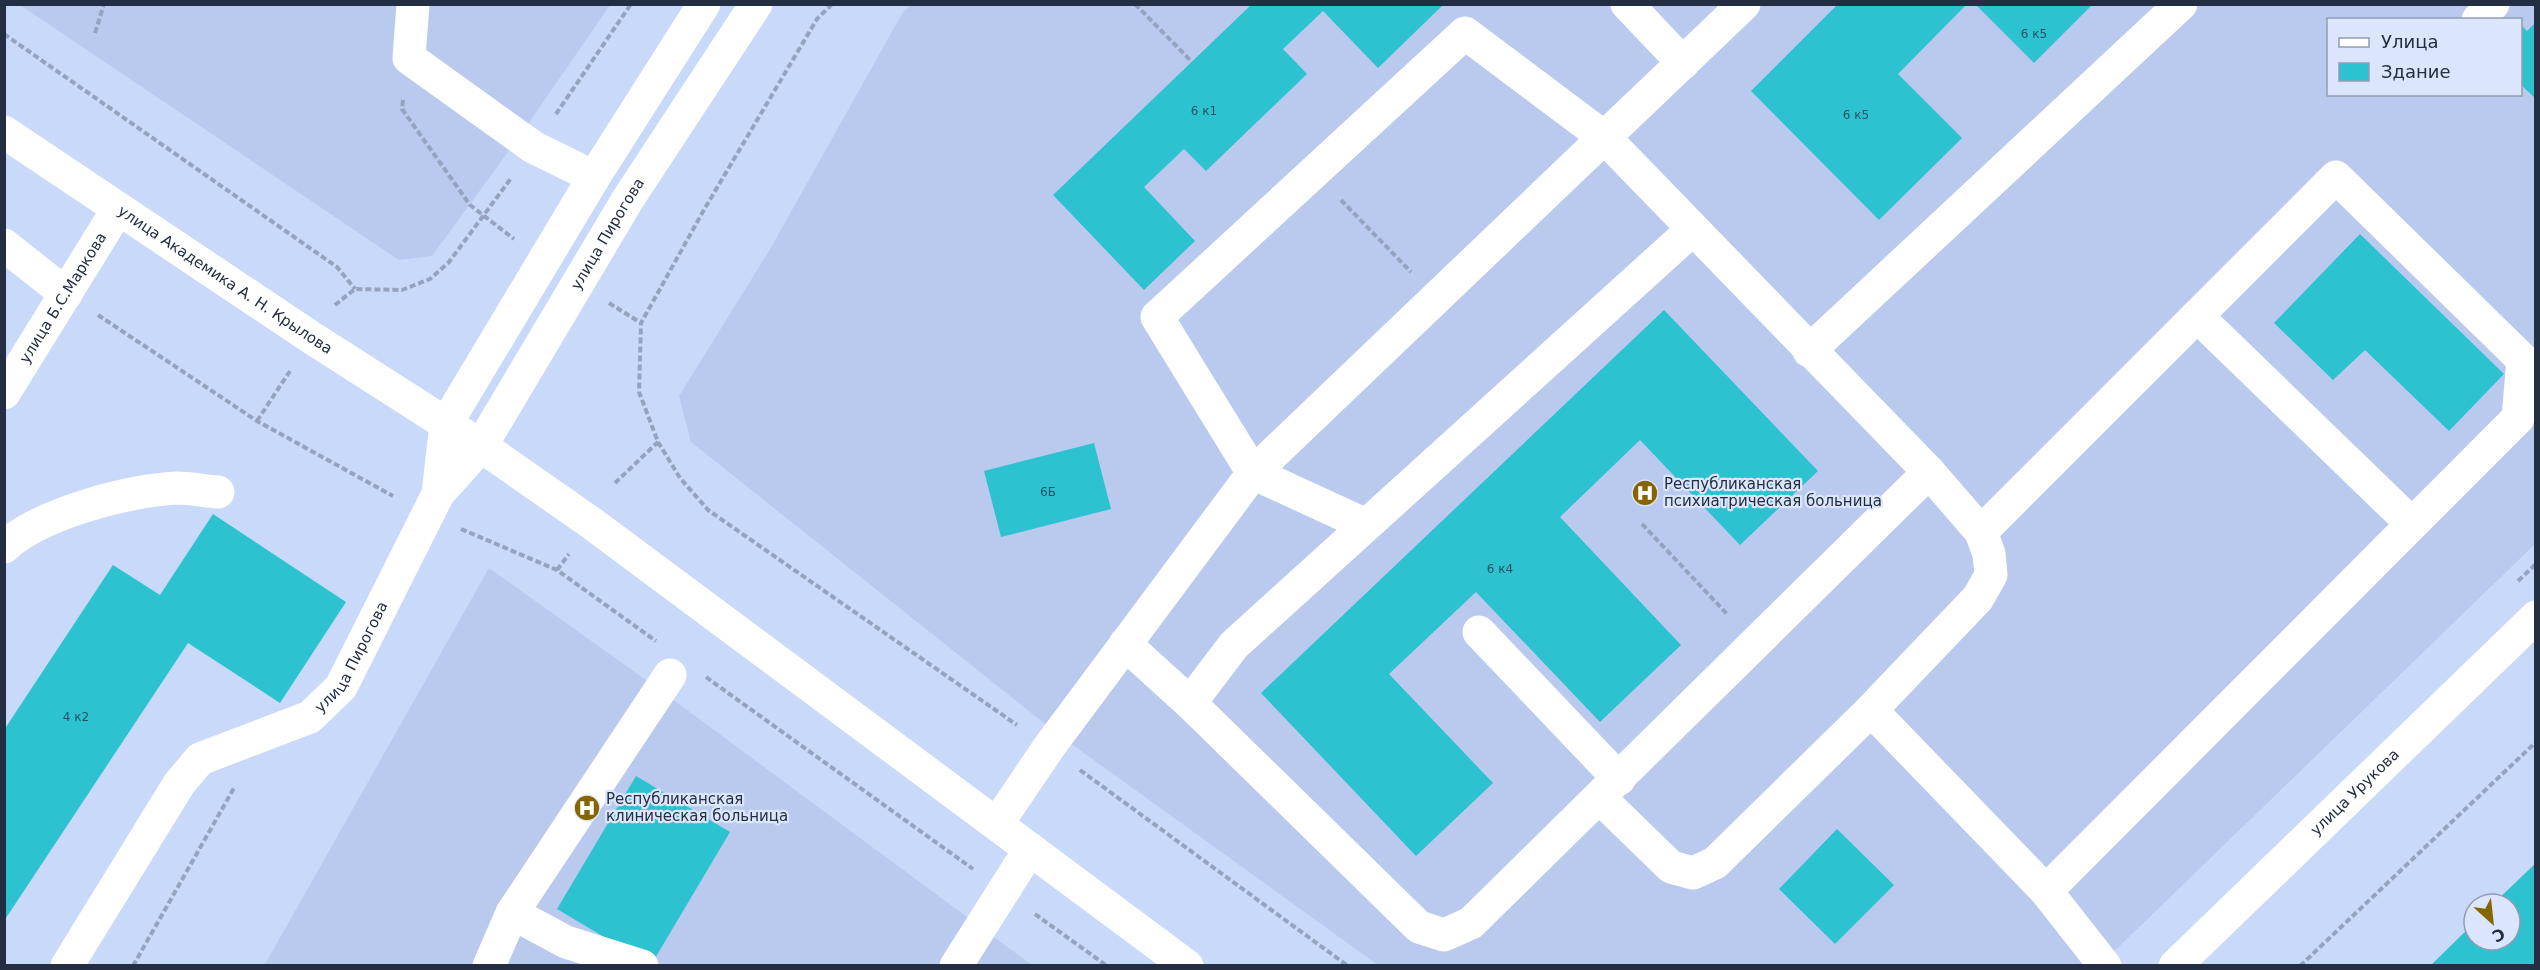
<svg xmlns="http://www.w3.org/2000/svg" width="2540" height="970" viewBox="0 0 2540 970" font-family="'DejaVu Sans',sans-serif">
  <rect width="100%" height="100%" fill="#c9d9f9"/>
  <path fill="#b9caee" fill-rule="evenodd" d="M20,5h590l-91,132 -87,119 -33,4z
    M911,5h1624v539l-435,421h-722l-319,-230 -368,-293 -12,-46 90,-145 134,-239zM2328,20h192v74h-192z
    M489,568l171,122 372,275 -768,1z"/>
  <path fill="#2dc2d0" d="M1252,4l190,2 -64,62 -55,-57 -40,38 24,25 -101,97 -22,-22 -40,38 51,54 -51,49 -91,-95z
    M1838,4h129l-69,70 64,64 -83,82 -128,-129z
    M1975,4h118l-59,59z
    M2536,22v77l-16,-15v-60l7,7z
    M2360,234l144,140 -55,57 -84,-81 -32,30 -59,-57z
    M1664,310l154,161 -78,74 -100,-105 -80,77 121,128 -81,77 -124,-130 -87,82 104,109 -77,73 -155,-163z
    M1094,443l17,66 -110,28 -17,-66z
    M213,514l133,88 -66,101 -92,-60 -184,278v-191l109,-165 47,30z
    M636,776l94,56 -79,133 -94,-56z
    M1837,829l57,56 -59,59 -56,-55z
    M2536,863v103h-106l44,-43v17h36v-36h-17z"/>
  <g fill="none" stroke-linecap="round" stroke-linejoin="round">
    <path stroke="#95a3bf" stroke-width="4" stroke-dasharray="6 3" stroke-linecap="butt" d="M832,4l-15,15 -112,189 -64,115 -2,69 19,50 22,36 28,32 309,215
      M1135,4l57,58
      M95,33l9,-29
      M4,34l333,233 18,22
      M403,100l-1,9 68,96 44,34
      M556,114l75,-110
      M1341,200l70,72
      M609,303l32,20
      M335,305l20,-16 47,1 28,-11 19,-17 63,-85
      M98,315l159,106 136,75
      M257,421l33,-50
      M615,483l43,-41
      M1642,524l86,91
      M461,529l96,41 99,71
      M557,570l12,-16
      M2518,581l18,-17
      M706,677l267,192
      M1080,770l268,196
      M1035,914l72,52
      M133,966l101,-178
      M2300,966l236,-224"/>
    <g stroke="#fff" stroke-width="33">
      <path d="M413,4l-4,54 124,89 61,30"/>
      <path d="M1627,4l56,59"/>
      <path d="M2478,20l15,-16"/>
      <path d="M4,245l62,49"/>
      <path d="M2197,316l214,207"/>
      <path d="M1809,351l372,-347"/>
      <path id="s1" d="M4,393l114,-184"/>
      <path d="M438,494l8,-70"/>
      <path d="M1981,532l355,-355 187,183 -5,58 -472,473"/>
      <path d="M4,547c37,-34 123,-56 173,-59 13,0 27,3 41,4"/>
      <path d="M1479,632l140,147"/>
      <path d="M1125,644l65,59 229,224 25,8 27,-12 458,-451 -324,-334 -140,-105 -308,284 96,156 113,52"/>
      <path d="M1190,703l44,-58 458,-415"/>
      <path d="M1871,710l175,181 59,75"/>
      <path d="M1600,798l71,69 22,6 22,-10 156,-153 107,-112 13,-23 -2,-21 -8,-22 -52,-60"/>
      <path d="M997,824l52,-77 204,-274 491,-469"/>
      <path d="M512,913l54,29 76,24"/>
      <path id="s2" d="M67,966l112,-182 21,-25 110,-42 31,-30 97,-193 43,-48 109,76 597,444"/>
      <path d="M489,966l23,-53 158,-238"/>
      <path d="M956,966l74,-117"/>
      <path id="s3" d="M2175,966l361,-349"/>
    </g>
    <g stroke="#fff" stroke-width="33">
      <path id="s4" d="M4,132l308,206 169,108 147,-247 128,-195"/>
      <path d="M446,424l148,-247 110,-173"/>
    </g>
  </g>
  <defs>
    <g id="hospital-disc" transform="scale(1.35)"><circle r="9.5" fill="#866400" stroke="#dbe6fc"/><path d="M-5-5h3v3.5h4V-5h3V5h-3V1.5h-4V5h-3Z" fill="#fff"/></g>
  </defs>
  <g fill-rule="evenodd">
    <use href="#hospital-disc" x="1645" y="493"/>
    <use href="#hospital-disc" x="587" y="808"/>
  </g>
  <g text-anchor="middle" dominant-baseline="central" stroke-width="4.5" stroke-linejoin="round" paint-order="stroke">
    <g font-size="12" fill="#265366">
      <text x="2034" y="34">6 к5</text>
      <text x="1204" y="111">6 к1</text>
      <text x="1856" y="115">6 к5</text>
      <text x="1048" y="492">6Б</text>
      <text x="1500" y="569">6 к4</text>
      <text x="76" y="717">4 к2</text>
    </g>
    <g font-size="15" fill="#242e42" stroke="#dbe6fc">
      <text stroke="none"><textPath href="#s4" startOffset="818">улица Пирогова</textPath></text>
      <text stroke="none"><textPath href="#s4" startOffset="266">улица Академика А. Н. Крылова</textPath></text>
      <text stroke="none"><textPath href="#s1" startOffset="112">улица Б.С.Маркова</textPath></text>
      <text stroke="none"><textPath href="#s2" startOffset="438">улица Пирогова</textPath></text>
      <text stroke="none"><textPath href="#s3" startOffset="250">улица Урукова</textPath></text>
    </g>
    <g font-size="15" fill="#242e42" stroke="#dbe6fc" text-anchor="start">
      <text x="1664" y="484">Республиканская<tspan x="1664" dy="17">психиатрическая больница</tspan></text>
      <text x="606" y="799">Республиканская<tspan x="606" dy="17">клиническая больница</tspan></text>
    </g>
  </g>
  <rect width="2540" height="970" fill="none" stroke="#242e42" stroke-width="12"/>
  <rect x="2327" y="18" width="195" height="78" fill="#dbe6fc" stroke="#929cb2" stroke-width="1.5"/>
  <rect x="2339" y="38" width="30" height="9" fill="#ffffff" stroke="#929cb2" stroke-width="1.5"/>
  <text x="2381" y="48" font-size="18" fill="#242e42">Улица</text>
  <rect x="2339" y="63" width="30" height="18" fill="#2dc2d0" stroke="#929cb2" stroke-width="1.5"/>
  <text x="2381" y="78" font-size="18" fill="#242e42">Здание</text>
  <g transform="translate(2492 922) rotate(153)"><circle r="28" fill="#dbe6fc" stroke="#929cb2" stroke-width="1.5"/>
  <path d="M0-4.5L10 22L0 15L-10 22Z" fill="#866400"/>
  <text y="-9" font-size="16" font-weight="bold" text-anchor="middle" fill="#242e42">С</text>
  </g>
</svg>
